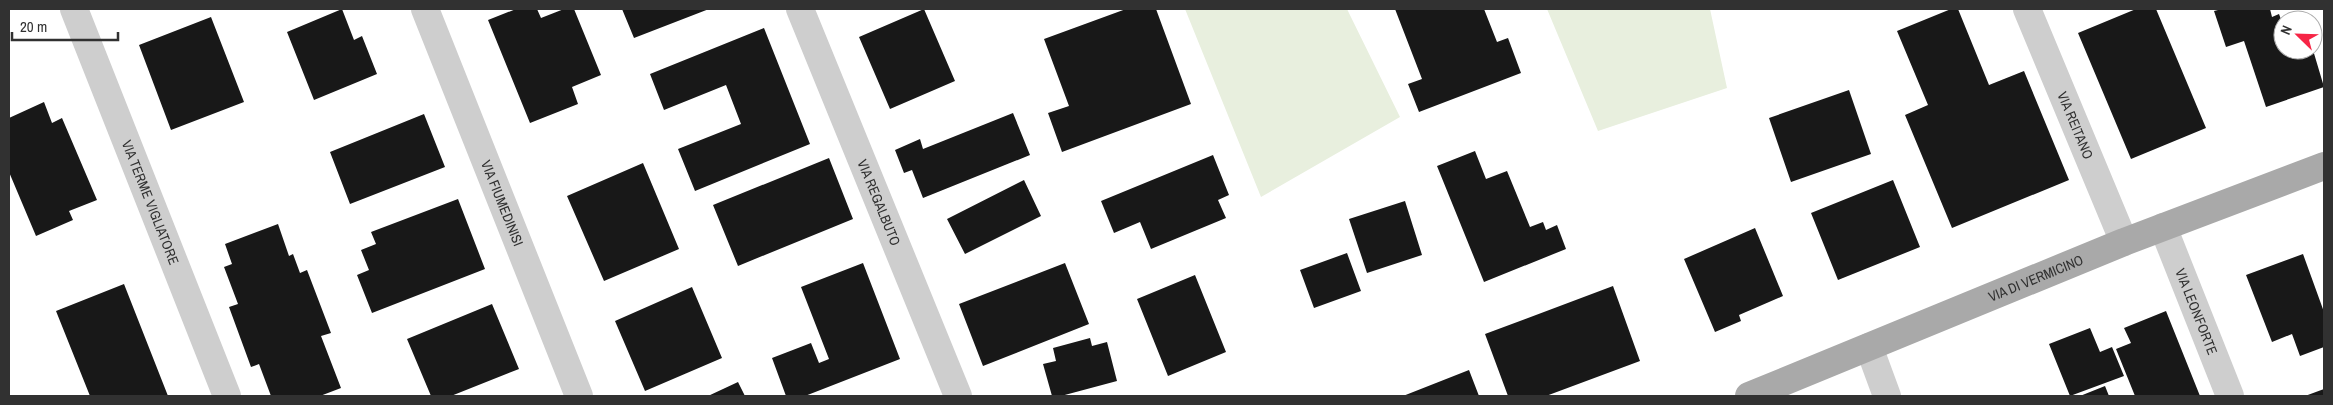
<svg xmlns="http://www.w3.org/2000/svg" width="2333" height="405" viewBox="0 0 2333 405" font-family="'Archivo Narrow',sans-serif">
  <rect width="100%" height="100%" fill="#fff"/>
  <path fill="#e8efde" d="M1185,9h162l53,108 -139,80z
    M1547,9h163l17,79 -129,43z"/>
  <path fill="#181818" d="M342,9l12,31 8,-4 15,38 -63,26 -27,-68z
    M516,9h21l4,9 23,-9h10l27,66 -29,12 6,17 -48,19 -42,-103z
    M622,9h87l-75,29z
    M924,9l31,72 -65,28 -31,-72z
    M1126,9h30l35,95 -129,48 -14,-39 21,-7 -25,-67z
    M1395,9h89l13,33 11,-4 13,35 -102,39 -11,-28 14,-5z
    M1951,9h7l31,76 35,-14 45,109 -117,48 -47,-113 23,-10 -31,-74z
    M2136,9h20l50,119 -75,31 -53,-126z
    M2222,9h48l2,8 7,-3 4,11v25h30l11,37 -58,20 -22,-66 -18,6 -12,-36z
    M211,17l33,85 -73,28 -32,-85z
    M764,28l46,116 -115,47 -17,-42 63,-25 -15,-39 -62,25 -14,-36z
    M1849,90l22,64 -80,28 -22,-64z
    M44,102l8,21 10,-5 35,82 -28,11 4,9 -37,16 -27,-64v-54z
    M1013,113l17,42 -107,43 -11,-28 -8,3 -9,-23 25,-11 3,10z
    M424,114l21,53 -95,37 -20,-52z
    M1475,151l11,28 21,-8 23,56 13,-5 3,8 11,-5 9,24 -82,33 -47,-116z
    M1213,155l16,40 -11,5 8,18 -75,31 -11,-27 -26,11 -13,-32z
    M829,158l24,61 -115,47 -25,-61z
    M643,163l36,86 -75,32 -37,-85z
    M1024,180l17,36 -76,38 -18,-35z
    M1893,180l27,67 -82,33 -27,-67z
    M458,199l27,70 -113,44 -15,-38 12,-5 -8,-20 15,-6 -5,-12z
    M1405,201l17,54 -55,18 -18,-54z
    M278,224l11,32 4,-2 7,19 7,-3 24,63 -10,3 20,52 -21,8h-49l-12,-32 -8,3 -22,-60 9,-3 -14,-37 8,-3 -7,-20z
    M1755,228l28,68 -44,19 2,6 -26,11 -31,-73z
    M1347,253l14,38 -47,17 -14,-38z
    M2303,254l21,58v35l-24,9 -8,-22 -20,8 -26,-67z
    M863,263l37,96 -95,37h-19l-14,-38 39,-15 8,20 10,-4 -28,-72z
    M1065,263l24,61 -106,42 -24,-62z
    M1195,275l31,77 -58,24 -31,-77z
    M124,284l44,112h-78l-34,-85z
    M1613,286l27,75 -94,35h-38l-23,-62z
    M692,287l30,71 -77,33 -30,-70z
    M492,304l27,65 -68,27h-20l-24,-57z
    M2166,311l34,85h-65l-19,-47 15,-6 -7,-15z
    M2090,328l10,24 12,-5 12,29 -54,20 -21,-52z
    M1090,338l2,8 15,-4 10,39 -56,15h-9l-9,-32 13,-3 -3,-13z
    M1469,370l10,26h-76z
    M738,382l7,14h-37z
    M2105,386l4,10h-29z
    M2324,389v7h-19z"/>
  <g fill="none" stroke-linecap="round" stroke-linejoin="round">
    <g stroke="#cecece" stroke-width="28">
      <path id="s1" d="M74,9l153,387"/>
      <path id="s2" d="M425,9l154,387"/>
      <path id="s3" d="M800,9l158,387"/>
      <path id="s4" d="M2027,9l97,233"/>
      <path id="s5" d="M2163,227l67,169"/>
      <path d="M1869,347l18,49"/>
    </g>
    <path stroke="#a9a9a9" stroke-width="28" id="s6" d="M1749,396l375,-154 200,-76"/>
  </g>
  <g text-anchor="middle" dominant-baseline="central" stroke-width="5" stroke-linejoin="round" paint-order="stroke">
    <g font-size="14" fill="#313131" stroke="#fff">
      <text stroke="none"><textPath href="#s4" startOffset="126">VIA REITANO</textPath></text>
      <text stroke="none"><textPath href="#s1" startOffset="208">VIA TERME VIGLIATORE</textPath></text>
      <text stroke="none"><textPath href="#s2" startOffset="209">VIA FIUMEDINISI</textPath></text>
      <text stroke="none"><textPath href="#s3" startOffset="209">VIA REGALBUTO</textPath></text>
      <text stroke="none"><textPath href="#s6" startOffset="310">VIA DI VERMICINO</textPath></text>
      <text stroke="none"><textPath href="#s5" startOffset="91">VIA LEONFORTE</textPath></text>
    </g>
  </g>
  <rect width="2333" height="405" fill="none" stroke="#313131" stroke-width="20"/>
  <g transform="translate(2298 35) rotate(293)"><circle r="24" fill="#ffffff" stroke="#adadad"/>
  <path d="M0-4L9 19L0 12L-9 19Z" fill="#f62546"/>
  <text y="-8" font-size="14" font-weight="bold" text-anchor="middle" fill="#313131">N</text>
  </g>
  <path d="M12 32v8h106v-8" fill="none" stroke="#313131" stroke-width="2.5"/>
  <text x="20" y="32" font-size="15" fill="#313131" stroke="#ffffff" stroke-width="4" paint-order="stroke">20 m</text>
</svg>
